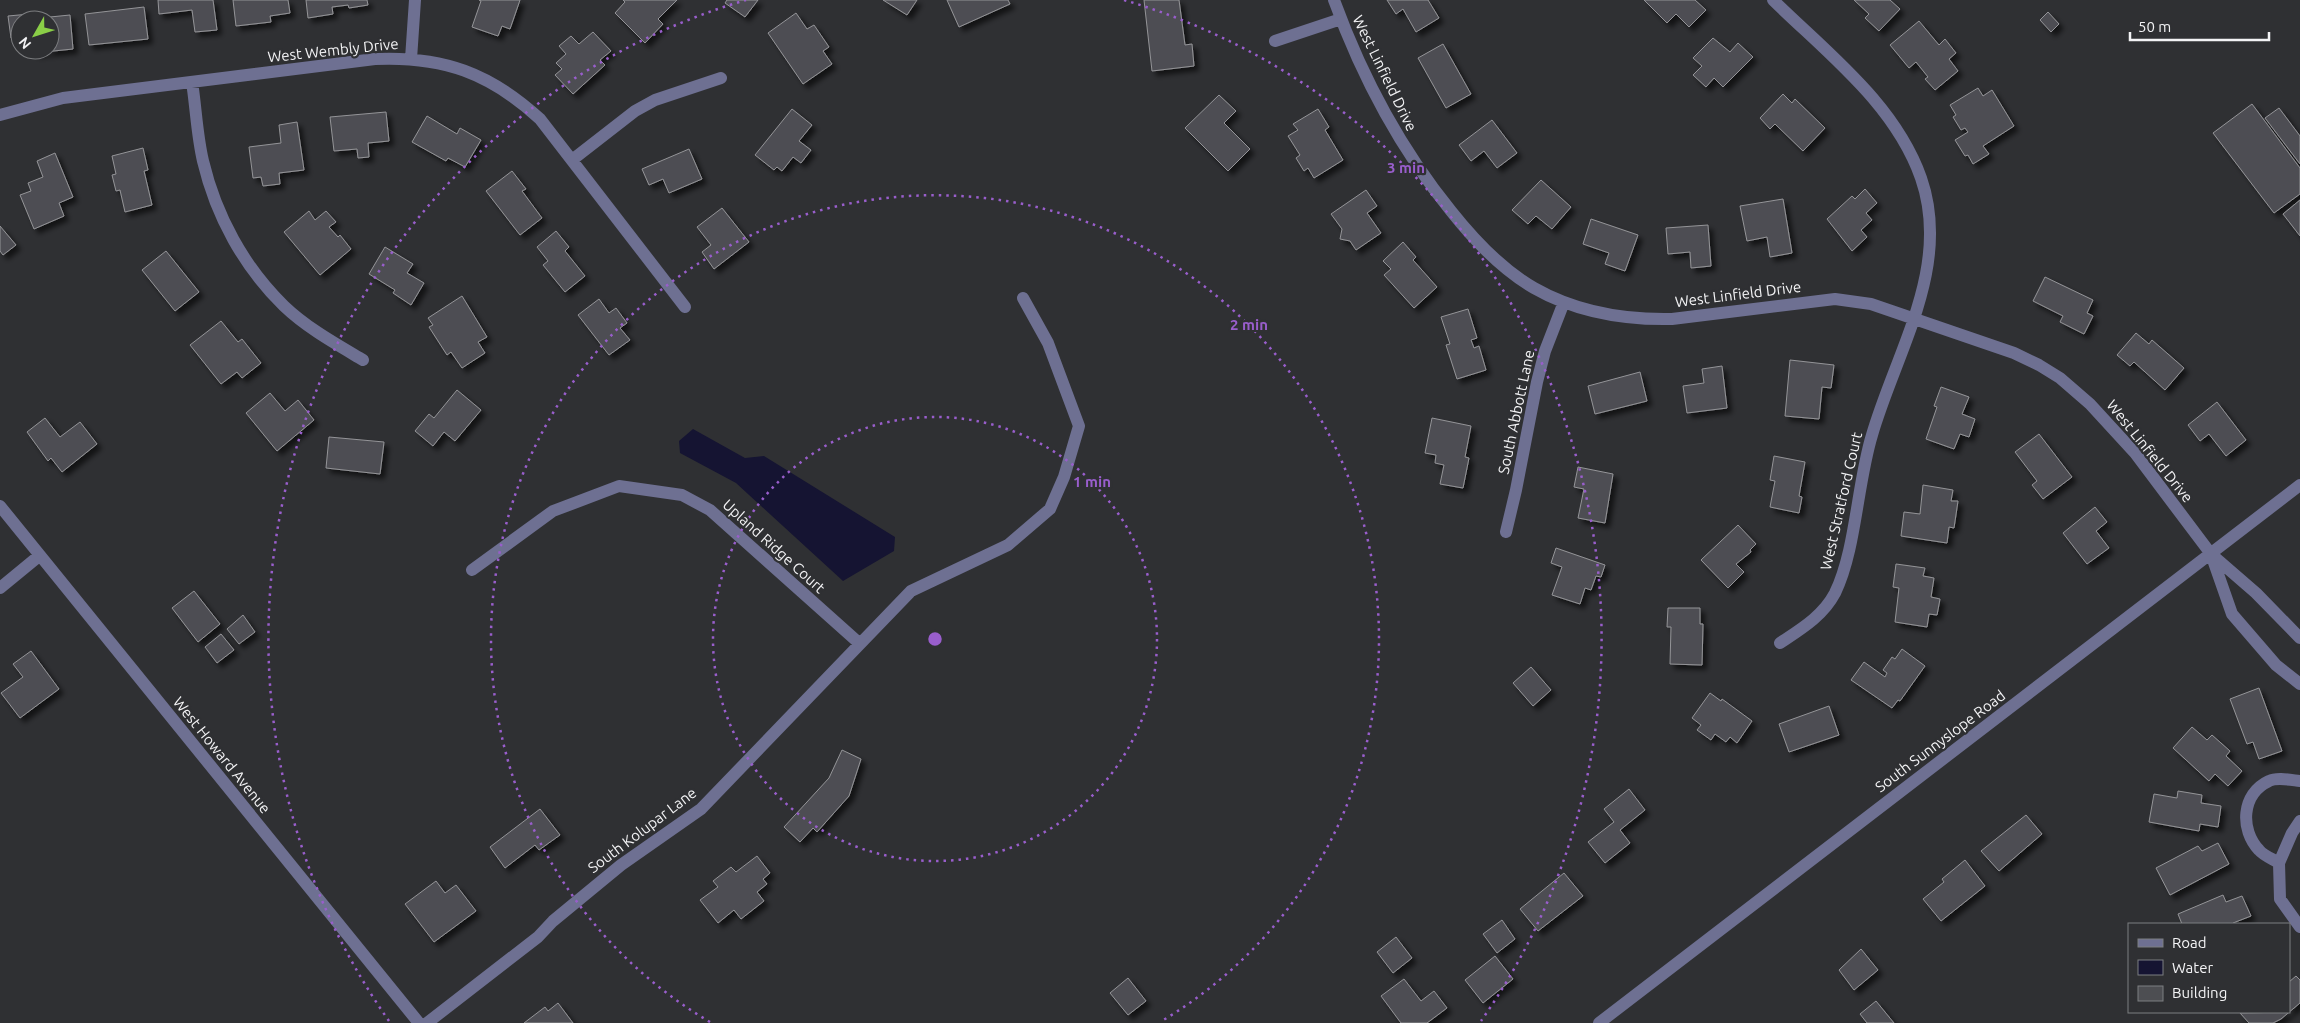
<svg xmlns="http://www.w3.org/2000/svg" width="2300" height="1023" viewBox="0 0 2300 1023" font-family="Ubuntu,sans-serif">
  <defs>
    <filter id="shadow"><feDropShadow dx="4.5" dy="4.5" stdDeviation="2.5" flood-color="#0009"/></filter>
  </defs>
  <rect width="100%" height="100%" fill="#2f3033"/>
  <path fill="#151432" d="M693,429l52,29 19,-2 131,81 -1,14 -51,30 -107,-98 -56,-30 -1,-12z"/>
  <path fill="#4d4e52" stroke="#949498" filter="url(#shadow)" d="M158,0h55l4,30 -22,2 -3,-22 -33,4z
    M233,0h55l2,13 -20,3 1,6 -35,4z
    M306,0h61l1,5 -19,3 -1,-3 -16,2 1,7 -25,4z
    M479,0h41l-10,29 -8,-3 -4,10 -26,-9 9,-26z
    M623,0h54l-19,19 5,5 -18,19 -30,-30 10,-11z
    M727,0h31l-13,17 -20,-14z
    M883,0h34l-10,15z
    M947,0h61l2,4 -51,23z
    M1144,0h35l6,45 7,-1 2,22 -42,5z
    M1387,0h41l11,18 -23,14 -13,-23 -7,5z
    M1644,0h51l11,10 -17,17 -13,-13 -9,9z
    M1854,0h36l10,9 -21,22 -14,-13 4,-4z
    M144,7l4,32 -59,6 -4,-31z
    M2048,12l11,12 -8,8 -11,-12z
    M796,13l11,16 7,-4 15,22 -6,4 9,13 -29,20 -35,-51z
    M30,14v5l40,-4 3,34 -39,4v-3h16v-30h-30v17l-9,1 -3,-22z
    M1919,21l20,24 6,-6 11,14 -7,6 9,12 -23,19 -10,-11 3,-2 -12,-15 -7,6 -19,-23z
    M593,32l18,19 -11,9 5,5 -32,29 -18,-19 7,-6 -6,-6 10,-9 -7,-8 12,-10 8,8z
    M1713,38l17,14 8,-9 15,14 -30,30 -9,-9 -8,9 -13,-12 9,-9 -9,-8z
    M1443,44l28,50 -25,14 -28,-50z
    M1978,88l5,8 9,-6 22,36 -31,20 6,8 -16,10 -5,-9 -3,1 -10,-16 13,-8 -3,-4 -4,2 -8,-13 3,-2 -6,-10z
    M1783,94l9,9 3,-4 30,29 -22,23 -28,-27 -5,5 -10,-11z
    M1219,95l17,16 -12,12 26,26 -22,22 -43,-43z
    M2252,104l48,64v26l-26,19 -61,-80z
    M2279,108l21,28v28l-35,-46z
    M792,109l20,16 -13,16 12,9 -10,13 -8,-6 -11,14 -5,-4 -3,3 -19,-15z
    M1318,109l11,18 -4,3 18,30 -29,18 -6,-10 -4,3 -8,-13 4,-3 -12,-19 10,-6 -5,-6z
    M386,112l3,29 -21,2 1,14 -11,1 -1,-9 -23,2 -4,-34z
    M427,116l30,18 3,-6 21,12 -16,27 -17,-9 -2,3 -34,-19z
    M1492,120l25,33 -20,15 -13,-17 -13,10 -12,-16z
    M297,122l7,48 -25,3 1,11 -17,2 -2,-9 -8,1 -4,-31 32,-4 -2,-18z
    M143,148l5,22 -4,1 8,34 -27,7 -5,-22 -4,1 -4,-16 4,-1 -4,-18z
    M689,149l13,30 -33,14 -6,-14 -14,6 -7,-16z
    M55,153l18,44 -14,6 5,13 -30,13 -14,-34 11,-4 -3,-8 15,-6 -6,-16z
    M512,171l14,18 -4,2 20,27 -22,17 -34,-44z
    M1541,180l30,27 -19,22 -16,-13 -8,8 -16,-14z
    M1865,189l12,14 -11,10 6,7 -11,10 6,7 -15,14 -25,-32 25,-23 3,3z
    M1366,190l11,16 -10,7 14,20 -25,17 -6,-9 -10,-2 2,-10 -11,-15z
    M1783,199l9,54 -22,4 -3,-20 -20,4 -7,-35z
    M2300,200v36l-17,-22z
    M722,208l27,34 -35,27 -12,-17 9,-7 -14,-18z
    M309,211l6,9 11,-9 10,11 -7,5 9,10 2,-2 11,14 -31,26 -36,-43z
    M1591,219l47,16 -13,36 -20,-7 4,-11 -26,-9z
    M1708,225l3,41 -20,2 -1,-16 -22,2 -2,-26z
    M0,226l16,19 -13,10 -3,-4z
    M556,231l13,16 -4,4 20,25 -20,16 -22,-27 5,-4 -11,-14z
    M1403,242l13,15 -3,3 24,27 -23,21 -30,-33 7,-6 -8,-8z
    M385,247l28,17 -6,9 17,10 -13,22 -18,-12 2,-3 -26,-16z
    M166,251l33,41 -24,19 -33,-41z
    M2045,277l48,23 -6,13 6,3 -9,18 -24,-12 3,-6 -30,-15z
    M462,296l25,41 -9,5 7,11 -23,15 -11,-16 -4,3 -18,-28 4,-2 -5,-7z
    M599,299l10,14 7,-5 11,15 -7,5 10,12 -21,15 -31,-40z
    M1468,309l9,29 -6,2 3,8 5,-2 7,24 -29,9 -11,-34 4,-1 -9,-27z
    M221,321l17,21 4,-3 19,24 -19,15 -5,-6 -16,12 -31,-39z
    M2136,333l13,11 3,-4 32,28 -19,22 -31,-28 -4,4 -13,-11z
    M1790,360l44,5 -3,23 -9,-1 -3,32 -34,-3z
    M1722,366l5,42 -40,5 -4,-27 21,-3 -2,-14z
    M1640,372l7,29 -52,13 -7,-28z
    M1941,387l28,10 -7,17 13,5 -6,18 -9,-3 -6,15 -28,-10 11,-32 -3,-1z
    M457,390l24,20 -26,31 -11,-9 -11,14 -18,-15 14,-17 5,4z
    M270,393l15,18 13,-11 16,20 -37,31 -31,-38z
    M2217,402l29,38 -20,16 -17,-22 -9,7 -12,-16z
    M45,418l15,19 20,-15 17,22 -35,28 -11,-14 -3,3 -21,-29z
    M1432,418l39,8 -6,31 4,1 -6,30 -23,-4 4,-19 -9,-2 1,-8 -11,-2z
    M2039,434l33,43 -29,22 -11,-14 5,-4 -22,-29z
    M329,437l55,5 -4,32 -54,-6z
    M1774,456l31,6 -6,34 3,1 -3,16 -29,-6 5,-26 -5,-1z
    M1578,467l35,7 -8,49 -27,-5 6,-29 -10,-2z
    M1923,485l30,5 -2,11h7l-4,27 -5,-1 -2,16 -46,-7 3,-24 16,2z
    M2095,507l12,15 -11,9 13,17 -22,16 -24,-31z
    M1738,525l18,19 -6,6 1,2 -15,12 8,8 -16,16 -27,-28z
    M1556,548l49,17 -4,12 -5,-1 -5,14 -6,-2 -5,16 -28,-9 10,-28 -11,-4z
    M1896,564l29,4 -2,8 11,2 -3,19 9,2 -3,16 -8,-1 -2,13 -32,-5 4,-34 -6,-1z
    M194,591l26,33 -22,18 -26,-34z
    M1668,608h32v16h3l-1,41 -32,-1 1,-37h-4z
    M243,615l12,17 -16,12 -12,-15z
    M221,634l13,16 -17,13 -12,-16z
    M1902,649l23,17 -25,35 -2,-1 -6,8 -41,-28 13,-18 21,15 2,-4 -4,-3 9,-13 3,2z
    M31,651l28,38 -39,29 -19,-25 22,-16 -10,-13z
    M1531,667l20,23 -18,16 -20,-23z
    M2259,688l23,63 -23,8 -6,-17 -6,2 -17,-45z
    M1710,693l11,8 1,-2 30,22 -15,22 -7,-6 -4,5 -11,-8 -4,6 -14,-10 4,-5 -9,-7z
    M1829,706l10,29 -50,17 -10,-28z
    M2192,727l15,13 5,-5 18,16 -4,5 16,15 -14,15 -13,-12 -6,7 -36,-33z
    M842,750l19,9 -12,37 -32,36 -4,-4 -13,14 -16,-15 45,-49z
    M1629,789l16,21 -25,20 10,13 -25,20 -17,-21 26,-20 -10,-13z
    M2178,791l24,4 -1,8 20,3 -3,21 -18,-3 -1,7 -50,-9 5,-28 23,4z
    M540,809l20,26 -21,15 -4,-5 -30,23 -15,-21z
    M2026,815l16,19 -43,37 -18,-20z
    M2218,843l11,21 -59,31 -14,-27 42,-22 4,5z
    M757,856l13,17 -7,6 4,5 -10,8 7,9 -23,18 -7,-9 -16,13 -18,-23 18,-13 -5,-6 18,-14 5,5z
    M1965,860l20,26 -44,35 -18,-22 21,-17 -2,-3z
    M1564,873l19,23 -45,35 -18,-22z
    M436,881l9,12 11,-8 20,26 -42,31 -29,-38z
    M2223,895l3,7 16,-6 9,20 -18,7 1,1h-52l-4,-10z
    M1502,920l13,19 -18,14 -14,-19z
    M1396,937l16,21 -19,15 -16,-21z
    M1861,949l17,21 -24,20 -15,-20z
    M1495,956l18,23 -30,24 -18,-23z
    M2296,976l4,4v23l-19,16 -8,4h-24l-9,-10 49,-1v-30z
    M1128,978l18,23 -18,14 -18,-22z
    M1404,979l17,22 13,-10 13,17 -20,15h-26l-20,-27z
    M1876,1001l18,22h-27l-7,-9z
    M558,1003l15,20h-49l21,-16 3,4z"/>
  <g fill="none" stroke-linecap="round" stroke-linejoin="round">
    <path stroke="#6e7092" stroke-width="12" d="M1334,0c28,77 65,147 117,211 23,29 50,58 83,77 42,24 90,32 138,31l163,-20 36,5 143,49 25,12 21,13 30,26 45,49 76,101 45,39 44,45
      M1773,0c54,53 122,104 148,178 31,89 -25,174 -49,257 -15,49 -16,115 -37,158 -12,23 -34,36 -55,50
      M1275,41l66,-22
      M411,59l4,-59
      M192,82c4,26 5,54 11,79 13,55 41,106 81,145 23,22 52,38 79,54
      M0,115l63,-17 312,-39c68,-3 115,14 165,60l145,188
      M572,160l63,-49 20,-11 66,-22
      M0,506l419,517
      M1506,532l10,-42 21,-108 8,-31 19,-49
      M2211,554l21,60 44,51 24,19
      M472,570l81,-59 66,-25 63,9 28,15 149,133
      M0,588l39,-32
      M2300,821l-8,12 -13,30 1,36 20,28
      M2279,863c-6,-4 -15,-7 -20,-13 -19,-20 -18,-56 10,-69 8,-4 22,-1 31,0
      M427,1023l111,-86 15,-16 68,-56 80,-56 210,-218 97,-46 42,-36 14,-32 15,-51 -31,-83 -25,-45
      M1599,1023l701,-538"/>
  </g>
  <g fill="none" stroke="#995ecc" stroke-width="2.5" stroke-dasharray="2.5 5">
    <circle cx="935" cy="639" r="222"/>
    <path d="M710 1022A444 444 0 1 1 1160 1022"/>
    <path d="M389 1021A666 666 0 0 1 746 0M1124 0A666 666 0 0 1 1481 1021"/>
  </g>
  <g text-anchor="middle" dominant-baseline="central" stroke-width="4.5" stroke-linejoin="round" paint-order="stroke">
    <g font-size="15" fill="#f3f3f5" stroke="#2f3033">
      <text transform="translate(333 50) rotate(-6)">West Wembly Drive</text>
      <text transform="translate(1385 73) rotate(64)">West Linfield Drive</text>
      <text transform="translate(1738 294) rotate(-7)">West Linfield Drive</text>
      <text transform="translate(1516 412) rotate(-78)">South Abbott Lane</text>
      <text transform="translate(2150 451) rotate(51)">West Linfield Drive</text>
      <text transform="translate(1841 501) rotate(-77)">West Stratford Court</text>
      <text transform="translate(774 546) rotate(42)">Upland Ridge Court</text>
      <text transform="translate(1940 741) rotate(-37)">South Sunnyslope Road</text>
      <text transform="translate(222 755) rotate(51)">West Howard Avenue</text>
      <text transform="translate(642 830) rotate(-37)">South Kolupar Lane</text>
    </g>
  </g>
  <circle cx="935" cy="639" r="8" fill="#995ecc" stroke="#2f3033" stroke-width="2.5"/>
  <g font-size="15" text-anchor="middle" font-weight="bold" fill="#995ecc" stroke="#2f3033" stroke-width="4.5" stroke-linejoin="round" paint-order="stroke">
    <text x="1406" y="173">3 min</text>
    <text x="1249" y="330">2 min</text>
    <text x="1092" y="487">1 min</text>
  </g>
  <rect x="2128" y="923" width="162" height="90" fill="#2f3033" stroke="#7d7e81"/>
  <rect x="2138" y="939" width="25" height="8" fill="#6e7092" stroke="#7d7e81"/>
  <text x="2172" y="948" font-size="15" fill="#f3f3f5">Road</text>
  <rect x="2138" y="960" width="25" height="15" fill="#151432" stroke="#7d7e81"/>
  <text x="2172" y="973" font-size="15" fill="#f3f3f5">Water</text>
  <rect x="2138" y="986" width="25" height="15" fill="#4d4e52" stroke="#7d7e81"/>
  <text x="2172" y="998" font-size="15" fill="#f3f3f5">Building</text>
  <g transform="translate(35 35) rotate(231)"><circle r="24" fill="#2f3033" stroke="#7d7e81"/>
  <path d="M0-4L9 19L0 12L-9 19Z" fill="#8ace47"/>
  <text y="-8" font-size="14" font-weight="bold" text-anchor="middle" fill="#f3f3f5">N</text>
  </g>
  <path d="M2130 32v8h139v-8" fill="none" stroke="#f3f3f5" stroke-width="2.5"/>
  <text x="2138" y="32" font-size="15" fill="#f3f3f5" stroke="#2f3033" stroke-width="4" paint-order="stroke">50 m</text>
</svg>
